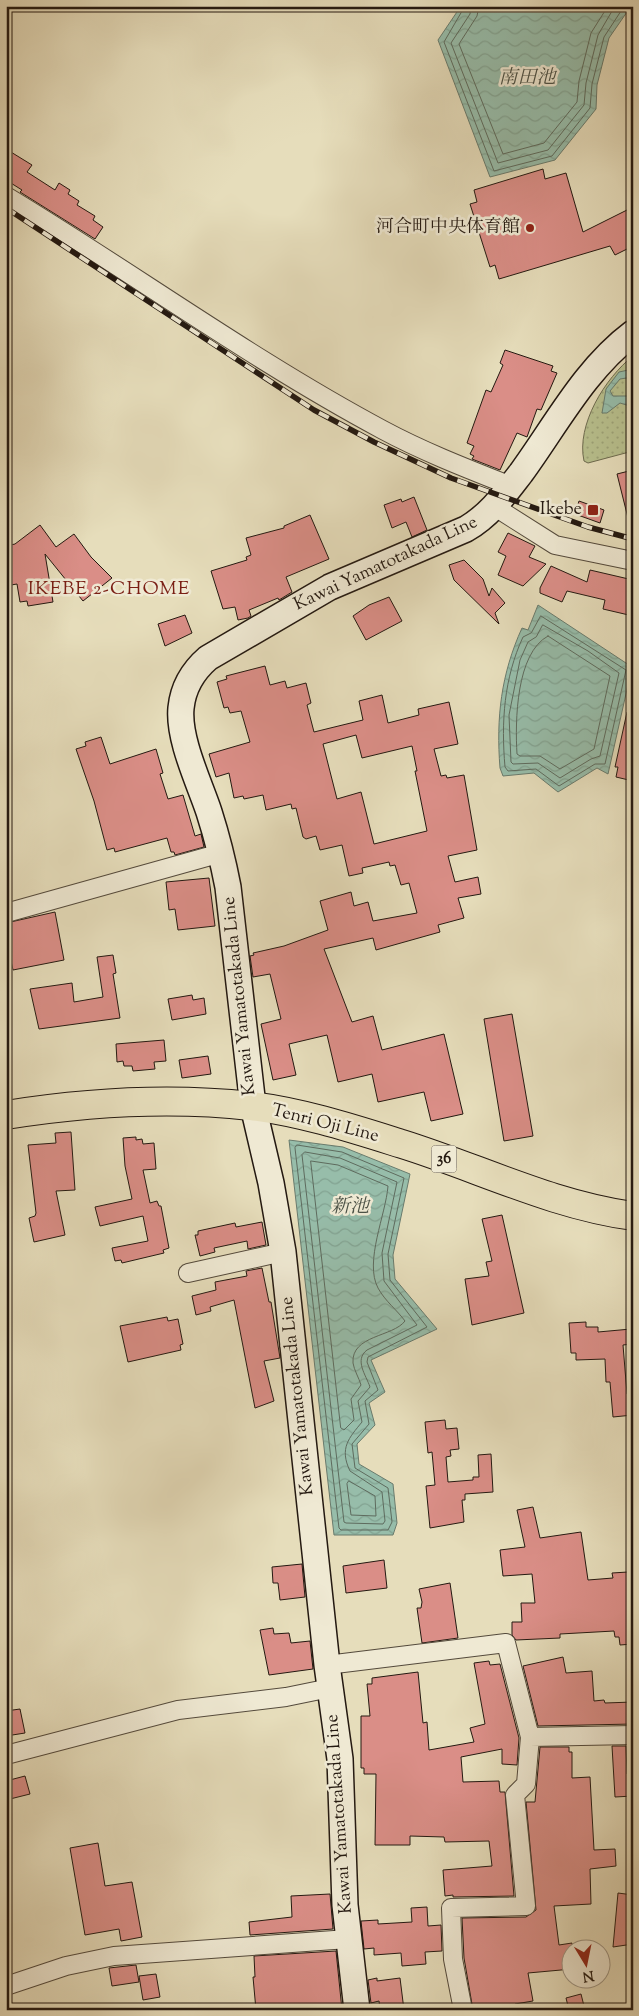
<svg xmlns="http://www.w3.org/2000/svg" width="639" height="2016" viewBox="0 0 639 2016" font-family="'Sorts Mill Goudy','Noto Serif JP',serif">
  <defs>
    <pattern id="garden-dots" width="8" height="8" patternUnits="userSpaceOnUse" patternTransform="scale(1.25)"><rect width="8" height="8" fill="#b8c08e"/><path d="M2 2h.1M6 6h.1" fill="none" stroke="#9ea479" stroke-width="1.8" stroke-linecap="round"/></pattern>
    <pattern id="water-waves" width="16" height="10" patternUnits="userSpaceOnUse" patternTransform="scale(1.25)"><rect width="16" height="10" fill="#97bdaa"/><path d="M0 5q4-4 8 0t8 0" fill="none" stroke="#82a291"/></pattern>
  </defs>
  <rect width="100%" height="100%" fill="#e6ddbb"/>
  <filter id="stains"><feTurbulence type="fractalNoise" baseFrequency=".004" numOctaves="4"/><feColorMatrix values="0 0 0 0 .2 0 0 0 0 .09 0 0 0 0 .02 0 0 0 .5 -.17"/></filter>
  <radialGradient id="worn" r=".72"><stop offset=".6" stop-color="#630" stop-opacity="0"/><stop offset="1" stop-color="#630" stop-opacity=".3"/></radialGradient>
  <path fill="url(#garden-dots)" stroke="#6e6c50" d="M633,356v95l-45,12 -4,-2c-8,-36 21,-83 49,-105z"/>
  <path fill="url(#water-waves)" stroke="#697b6d" d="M461,6h165l1,6 -18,26 -12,47 -1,24 -41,51 -65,17 -52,-137z
    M633,369v8l-13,2 -10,12 3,5h20v11l-13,-4 -13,10h-5l4,-24 13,-17z
    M538,605l94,62 -24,107 -11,-6 -39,24 -24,-19 -31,3 -3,-8c-4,-50 1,-94 22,-140l6,2z
    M289,1140l54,7 67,27 -17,81 2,24 42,50 -66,31 14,32 -16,11 6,22 -18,19 2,20 34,20 4,39 -4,12h-59z"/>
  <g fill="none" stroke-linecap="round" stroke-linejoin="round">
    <path stroke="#5e6b5e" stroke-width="1" d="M465,6l-21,36 50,129 58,-15 38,-48 2,-24 12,-47 17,-26 1,-5
      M471,6l-1,8 -19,29 47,120 50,-13 36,-45 2,-22 12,-48 17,-29
      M479,6l-2,10 -18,28 44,110 41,-11 33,-41 2,-21 12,-48 17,-27
      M541,616l85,54 -21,94h-10l-36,22 -23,-17 -28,2 -3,-4c-4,-45 -1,-89 18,-130l8,-4z
      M543,625l45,26 31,22 -19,83 -9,3 -31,19 -22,-15 -25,1 -2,-2 -2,-47 11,-55 8,-18 8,-5z
      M548,636l62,40 -16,73 -34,20 -20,-13h-20l-3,-2c-2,-33 -1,-101 31,-118z
      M297,1145l45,7 62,26 -16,76 2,26 37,47 -59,30 -1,5 11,28 -13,11 4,23 -17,20 3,24 33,20 4,34 -4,8h-47l-2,-2 -44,-380z
      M305,1152l35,6 57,24 -15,71 2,28 33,44 -50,25c-13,10 -1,25 3,37l-12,14 4,21c-13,16 -23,26 -12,49l32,21 3,29 -2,3 -37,-1 -2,-1 -42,-367z
      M311,1161l27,4 50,21c-2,28 -24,76 -10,102 7,13 19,22 27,33 -12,16 -54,14 -52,42 1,7 6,15 8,22l-10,14 3,21 -10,10 -3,-2z
      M349,1481l26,15 1,20 -25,-1 -4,-31z"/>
  </g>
  <path fill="#da8e87" stroke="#241911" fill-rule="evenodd" d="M6,149l26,16 -5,7 28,18 4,-7 11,7 -2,4 11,7 -2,4 18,11 -2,4 10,7 -8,12 -75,-47 2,-2 -16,-10z
    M543,169l2,10 21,-6 17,59 50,-25v39l-18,9 -5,-9 -111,33 -4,-14 -5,2 -20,-63 7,-2 -3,-12z
    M505,350l48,16 -2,5 6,2 -16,37 -4,-1 -10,28 -10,-4 -17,37 -28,-11 2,-3 -4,-2 4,-8 -7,-3 19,-53 5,2 12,-27 -3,-2z
    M633,470v47l-5,1 -11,-44z
    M414,497l13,33 -15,7 -6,-15 -14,6 -8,-23 17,-6 1,3z
    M579,501l25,9 -4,13 -25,-9z
    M310,515l19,44 -43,18 6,15 -13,8 -1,-2 -29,12 2,6 -3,2 -10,2 -3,-13 -12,2 -12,-38 36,-11 -1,-3 5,-2 -5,-17 38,-10v-2z
    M40,525l16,22 18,-13 17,23 21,21 -29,23 -38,-47 8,48 -25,4 -1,-5 -7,1 -3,-18 -6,1 -2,-12h-3v-27l9,-2z
    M508,533l27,13 -6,11 17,7 -23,22 -25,-11 8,-19 -8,-4z
    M464,560l19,19 6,17 3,-8 13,15 -10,10 4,11 -45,-44 -5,-15z
    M551,566l36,16 3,-12 43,10v36l-30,-7 2,-9 -38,-9 -5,11 -22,-9v-5z
    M389,597l13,24 -36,19 -13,-24 16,-11z
    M185,615l7,18 -27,13 -7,-22z
    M265,666l5,19 15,-4 2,7 19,-5 5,20 -4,2 7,27 49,-12 -4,-19 23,-6 6,28 31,-8 -1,-6 31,-7 9,42 -24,5 7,27 5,-1 1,3 17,-3 13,75 -29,6 7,26 23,-5 3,17 -23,4 6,20 -26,7 2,7 -64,18 -3,-12 -49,11 28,73 21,-6 9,34 62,-16 19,80 -32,7 -7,-29 -46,10 -6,-28 -34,8 -11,-47 -38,9 7,31 -23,5 -12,-56 20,-5 -11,-45 -17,3 -3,-21 4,-1 -1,-2 31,-7 44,-16 -8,-29 31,-9 3,14 14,-4 5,19 44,-8 -8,-30 -8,2 -6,-20 -5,1 -1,-4 -27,6 1,5 -14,3 -7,-31 -22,5 -4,-14 -10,3 -3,-2 -7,-29 -4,1 -1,-5 -25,6 -3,-15 -19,4 -1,-3 -9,2 -5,-25 -13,4 -7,-23 41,-12 -9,-31 -11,2 -2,-6 -4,1 -7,-26 10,-3 -1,-3zM356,735l6,23 50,-12 5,25h-2l12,60 -53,13 -13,-52 -24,7 -14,-55z
    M627,712l6,1v68l-17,-4 2,-10h-3z
    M101,737l9,27 46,-15 7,24 -3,1 8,25 15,-4 12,41 6,-2 3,13 -29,8 -1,-3h-3l-4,-14 -52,14 -1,-4 -7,2 -13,-49 -18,-52 10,-3 -1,-4z
    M209,878l6,48 -37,4 -3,-21 -6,1 -3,-28z
    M55,912l9,48 -51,10 -7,-32v-15z
    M113,955l3,18 -3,1 7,44 -81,11 -9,-40 42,-6 2,19 29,-5 -6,-40z
    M192,995l1,5 11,-2 2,16 -34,6 -4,-21z
    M512,1014l21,122 -29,5 -20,-122z
    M164,1040l2,21 -12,1 1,7 -22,2 -1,-5h-8l-1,-5 -6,1 -1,-18z
    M208,1056l3,18 -29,4 -3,-18z
    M71,1132l4,58 -19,1 9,44 -31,7 -5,-24 6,-2 1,-3 -8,-68 28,-2 -1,-10z
    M136,1137v3l6,-1 1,5 11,-1 2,26 -13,1 7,33 7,-2 2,5h2l8,42 -6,2 1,3 -42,10 -1,-3 -6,1 -3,-13 36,-7 -5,-25 -43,10 -5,-19 37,-8 -7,-33 -2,-28z
    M502,1215l22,98 -52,12 -7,-46 24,-3 -3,-14 6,-1 -10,-42z
    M262,1222l4,23 -18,4 -1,-8 -33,7 1,4 -15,4 -5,-21h3v-4l37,-8 1,4z
    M262,1268l7,34h2l9,56 -16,3 10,40 -19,7 -21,-108 -24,7 1,4 -15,4 -4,-19 24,-6 -1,-8 32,-6 -1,-5z
    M167,1317l1,4 10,-2 5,25 -3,1 1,5 -53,12 -8,-36z
    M586,1322v5h12v5l33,-3 1,15 -9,1 4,49h6v21l-20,2 -3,-35h-4l-1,-23 -29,1v-7h-5l-2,-30z
    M445,1420l1,9 11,-1 2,21 -9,1 1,6 -5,1 2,25 25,-2v-3h6l-1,-22 13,-1 2,38 -28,2v6h-3l2,22 -34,6 -4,-42 9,-1 -3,-33 -4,1 -3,-31z
    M533,1507l7,31 41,-6 7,48 25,-2 -1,-5 16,-1 5,45v27l-13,1 -1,-8h-4l-1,-6 -54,3v4l-44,2 -4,-5v-13h10l-1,-19h14l-3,-29 -29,2 -3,-26 25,-3 -8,-37z
    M384,1560l3,28 -41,5 -3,-27z
    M302,1564l3,33 -25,3 -2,-17h-5l-1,-16z
    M450,1583l8,55 -36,5 -5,-35h4l1,-6 -3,-13z
    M273,1628l1,6 15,-1 2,10 19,-2 3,28 -44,6 -9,-45z
    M563,1657l3,16 26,-2 2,30 10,-1 1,3 28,-1v22l-95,2 -15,-60z
    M489,1661l1,4 10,-1 19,74 -2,27 -15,-1v-15l-41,8 2,25 36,-1 1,11h5l9,104 -61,1v-2l-8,1 -2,-26 49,-4 -3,-25 -44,1 -1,-5 -34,-1v9h-35l1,-71h-12v-6h-3v-52h9l-3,-32h5v-6l46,-6 5,51 4,-1 2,28 45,-8 -4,-14 15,-4 -11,-61z
    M20,1709l5,24 -19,3v-25z
    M612,1746h14l1,28h6v22l-18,1z
    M540,1747h29v5h3v26l18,-1 4,73 21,-1 1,17 -26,3 1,35 -37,2 5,39 13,-2v26l-44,4 5,28 -18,3 1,6h-43l-9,-52 -2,-40 64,-1 10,-7 -10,-108h9z
    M25,1776l5,18 -24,6v-19z
    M98,1843l7,43 27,-4 10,55 -21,4 -2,-12 -34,6 -15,-87z
    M618,1893l15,2v49l-20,3z
    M330,1894l3,35 -83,6 -1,-13 43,-5 -1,-21z
    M427,1907l1,19 13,-1 1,26 -17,1 1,12 -24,2 -1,-13 -27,2v-7l-10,1 -3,-28 17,-1v4l34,-2 -1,-14z
    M336,1951l6,59h-86l-3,-33h2l-1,-21z
    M136,1965l3,17 -27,4 -3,-18z
    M156,1974l4,23 -17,3 -4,-24z
    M377,1978v3l23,-3 4,32h-24l-1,-9 -8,2 -3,-23z
    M581,1994l4,16h-16l-3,-12z"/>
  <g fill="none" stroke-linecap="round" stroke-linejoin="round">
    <g stroke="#544a3c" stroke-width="20">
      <path id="street" d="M6,196c126,76 246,164 377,234 41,22 85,39 128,56
        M495,507l60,38 78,16
        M6,913l215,-60
        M188,1273l95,-21
        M327,1665l179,-22 24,94 -4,47 -11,11 11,111 -75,2 2,51 10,51
        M530,1737l103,-2
        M6,1755l172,-45 108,-13 44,-9
        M6,1986l60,-20 48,-10 234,-17"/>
    </g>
    <g stroke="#241911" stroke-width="28">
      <path id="secondary" d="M357,2010l-12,-105 -5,-146 -13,-94 -44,-413 -12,-69 -18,-77 -25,-219c-5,-26 -11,-50 -19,-75 -10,-30 -31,-73 -28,-104 2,-20 12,-37 27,-50l122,-71 136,-58c24,-14 38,-34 55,-56 35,-48 64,-104 112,-140"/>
    </g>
    <g stroke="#241911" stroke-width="30">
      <path id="primary" d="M6,1115c82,-13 163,-18 245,-9 51,6 103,23 151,38 77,24 150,61 231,72"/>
    </g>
    <use href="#street" stroke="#efe9d3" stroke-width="18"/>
    <use href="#secondary" stroke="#efe9d3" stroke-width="25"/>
    <use href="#primary" stroke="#e6ddbb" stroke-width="28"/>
    <g stroke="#241911" stroke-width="5.5">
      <path id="rail" d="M6,208l308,202 60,32 77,36 137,49 45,12"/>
    </g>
    <use href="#rail" stroke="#efe9d3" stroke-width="4" stroke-dasharray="11" stroke-linecap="butt"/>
  </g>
  <g fill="#8f2418" stroke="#efe9d3" stroke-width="2">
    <circle cx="530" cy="228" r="5"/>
    <rect x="587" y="504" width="12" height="12" rx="2.5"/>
  </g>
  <g text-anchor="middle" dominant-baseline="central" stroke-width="5" stroke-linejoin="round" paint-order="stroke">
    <rect fill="#efe9d3" stroke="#61574b" stroke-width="1" x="431.5" y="1145.5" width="25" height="27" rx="4"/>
    <g font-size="16" font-weight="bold" fill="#241911">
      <text x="444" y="1159">36</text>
    </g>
    <g font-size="18" fill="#241911" stroke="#efe9d3" text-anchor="end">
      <text x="520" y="228">河合町中央体育館</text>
      <text x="582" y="510">Ikebe</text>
    </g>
    <g font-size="18" fill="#241911" stroke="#efe9d3">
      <text transform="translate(386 564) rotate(-25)">Kawai Yamatotakada Line</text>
      <text transform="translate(240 996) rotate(-96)">Kawai Yamatotakada Line</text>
      <text transform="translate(325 1124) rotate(14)">Tenri Oji Line</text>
      <text transform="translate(298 1396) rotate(-96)">Kawai Yamatotakada Line</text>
      <text transform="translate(340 1814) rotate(-94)">Kawai Yamatotakada Line</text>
    </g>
    <g font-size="19" font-style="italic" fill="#4c5247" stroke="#efe9d3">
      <text x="527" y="78">南田池</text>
      <text x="350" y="1207">新池</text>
    </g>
    <g font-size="19" letter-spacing="1" fill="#7a1f14" stroke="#efe9d3">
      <text x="109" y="589">IKEBE 2-CHOME</text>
    </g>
  </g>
  <rect width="639" height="2016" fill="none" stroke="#e6ddbb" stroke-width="25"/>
  <rect x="8" y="8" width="624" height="2001" fill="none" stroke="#241911" stroke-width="2.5"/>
  <rect x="12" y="12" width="614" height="1991" fill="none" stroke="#241911"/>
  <g transform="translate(586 1964) rotate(170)"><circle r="24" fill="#efe9d3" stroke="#9e9685"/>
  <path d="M0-4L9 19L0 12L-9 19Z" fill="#8f2418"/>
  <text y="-8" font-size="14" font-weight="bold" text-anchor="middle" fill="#241911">N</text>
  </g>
  <rect width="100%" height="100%" filter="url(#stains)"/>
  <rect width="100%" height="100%" fill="url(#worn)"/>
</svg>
